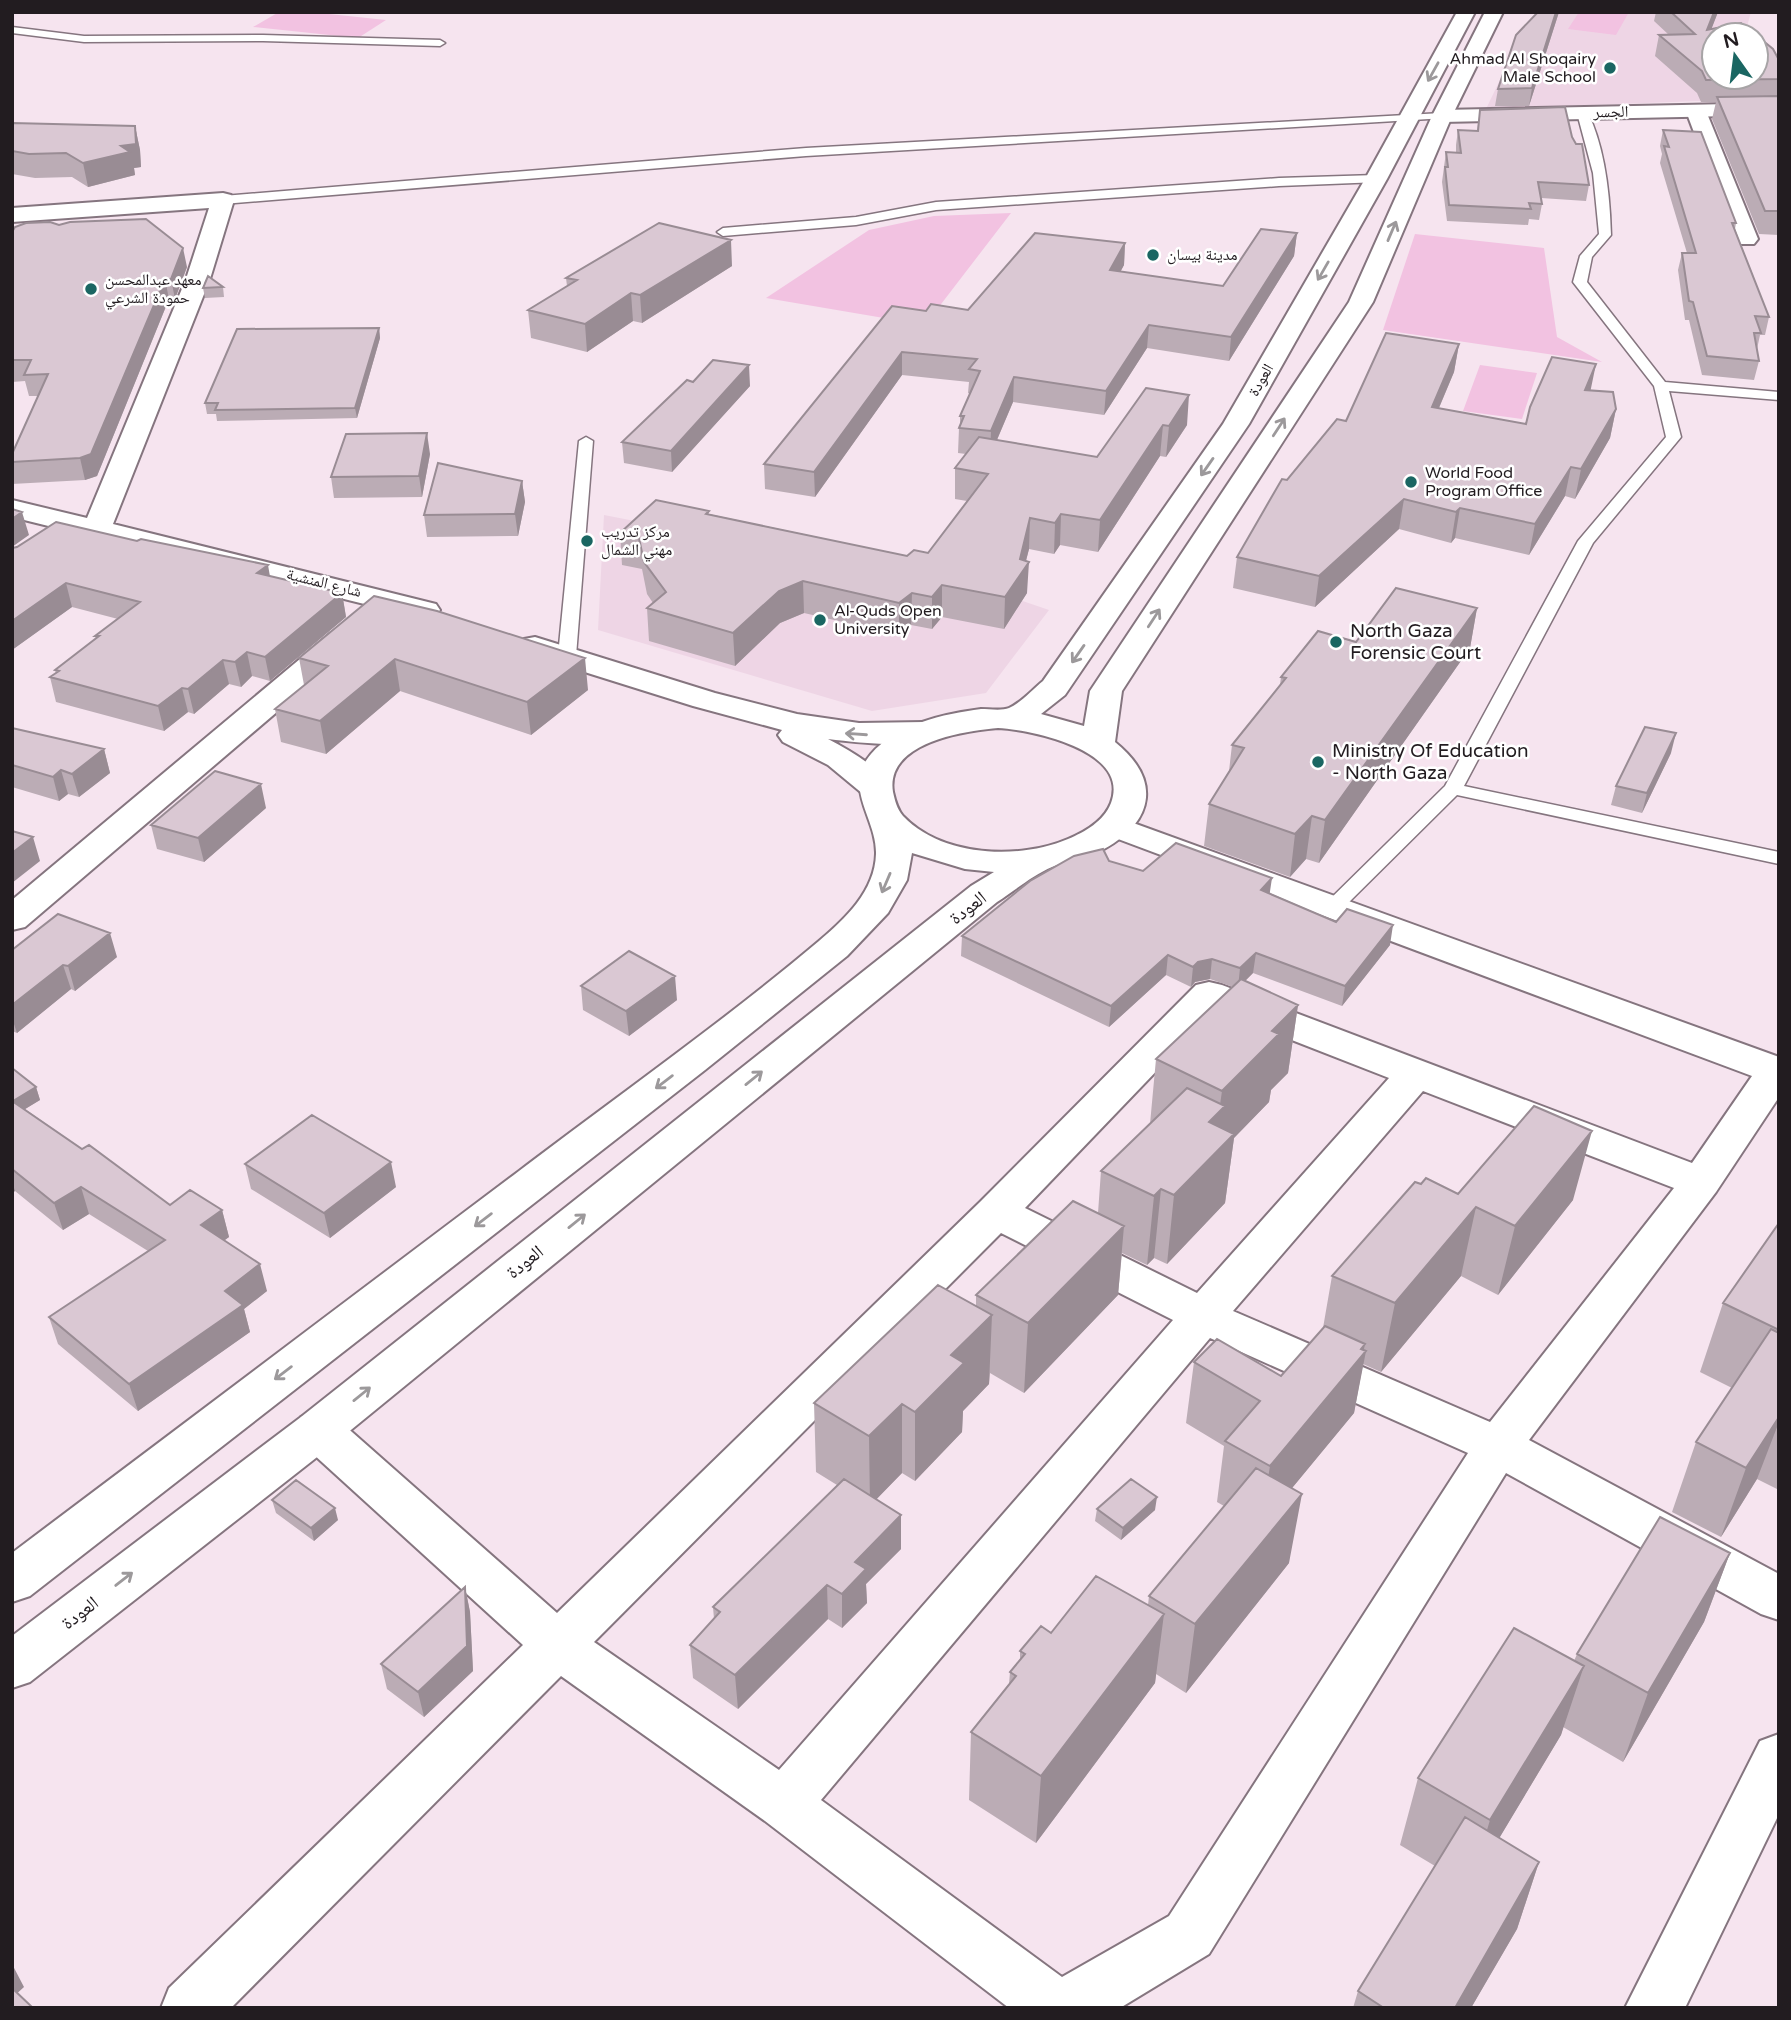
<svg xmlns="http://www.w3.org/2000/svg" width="1791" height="2020" viewBox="0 0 1791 2020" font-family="'Varela Round','Noto Naskh Arabic',sans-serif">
  <rect width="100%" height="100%" fill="#f6e4ef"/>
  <path fill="#eed5e5" d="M1548,12h203l-5,18 -32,5v42h42v-38l23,20v39l-293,11 34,-71z
    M604,515l389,76 56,19 -63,83 -114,18 -274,-81z"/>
  <path fill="#f2c2e1" d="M279,12h31l76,8 -28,18 -105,-11z
    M1579,12h50l-13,23 -48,-6z
    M1011,213l-86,112 -159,-27 103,-68 65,-14z
    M1415,234l129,14 13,89 45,25 -219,-32z
    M1480,365l57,8 -15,46 -59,-8z"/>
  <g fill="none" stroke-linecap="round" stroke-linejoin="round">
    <g stroke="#85757f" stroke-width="3">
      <path id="service" d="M12,27l72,9 179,-1 177,5 5,3 -5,3 -177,-5 -179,1 -72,-9z
        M1579,111h8c18,36 23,84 24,124l-19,22 -5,25 78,100 114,10v8l-110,-9 12,46 -88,106 -129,243 315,66v12l-322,-69 -119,118h-14l-3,-4 3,-4 121,-119 133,-245 88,-104 -12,-51 -81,-104 7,-26 19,-22 -6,-61 -16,-60z
        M1442,113l6,3 -2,2 -640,38 -583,48 -6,-4 6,-4 583,-48z
        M1376,175l4,1v6l-101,4 -343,24 -80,15 -133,11 -6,-4 6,-4 133,-11 80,-15 343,-24z
        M586,437l7,4 -17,215 -9,5 -9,-5 21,-215z"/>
    </g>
    <g stroke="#85757f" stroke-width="4">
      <path id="minor" d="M1696,105l7,2 3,4 52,128 -4,5h-16l-4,-5 -48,-128 3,-4z
        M223,193l8,2 3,5 -24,79 -97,245 323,80 4,6 -4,6 -11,3 -413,-102v-17l75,18 99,-239 23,-71 -197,14v-14z
        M342,631l11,2 5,7 -5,7 -328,280 -13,3v-30l319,-267z
        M535,637l180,56 82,21 62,9 65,-1 12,3 4,7 -4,7c-35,9 -73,4 -108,0 23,12 49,27 64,48l-5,7 -12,3 -12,-3 -35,-29 -45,-23 -5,-7 4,-5 -89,-24 -169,-53 -5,-7 5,-7z
        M1114,816l665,241v40l-63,95 -187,248 250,134v46l-18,-6 -255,-141 -297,481 -89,54h-111l-244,-187 -204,-145 -330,332h-70l8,-20 354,-343 -222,-202 -6,-13 6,-13 17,-5 17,5 222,196 424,-412 215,-216 13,-3 13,3 470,178 60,-87 -650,-243 -5,-7 5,-7zM1215,1010l174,68 -192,215 -172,-85zM1423,1091l251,97 -184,234 -257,-111zM1001,1233l172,87 -394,450 -185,-128zM1210,1338l258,115 -299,463 -107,61 -241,-177z
        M1779,1734v80l-94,194h-60l135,-267z"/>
    </g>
    <g stroke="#85757f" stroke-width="4">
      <path id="tertiary" d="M1779,103v12l-337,7 -7,-2 -3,-4 3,-4 7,-2z"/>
    </g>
    <g stroke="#85757f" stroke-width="4">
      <path id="secondary" d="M1457,12h18l-88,167 -138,245 -184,271 -24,19 43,12 6,-35 259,-389 83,-186 53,-104h18l-51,104 -79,186 -251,389 -7,51c46,37 40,79 -11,107 -17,9 -35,11 -52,18 -19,8 -38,24 -55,35l-662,541 -305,239 -18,6v-52l289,-219 670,-531 23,-14 -29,-3 -53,-16 -5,27 -19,33 -41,43 -142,114 -675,526 -18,6v-49c169,-127 338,-255 507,-382 100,-76 204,-149 300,-230 26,-22 56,-50 57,-87 1,-36 -34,-66 -5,-100 26,-30 72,-40 110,-45 8,0 21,2 28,-1 12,-5 24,-19 34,-27l180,-257 142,-245zM998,728c33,2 133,22 113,75 -7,18 -26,29 -43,36 -49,21 -126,18 -165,-23 -6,-7 -8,-15 -10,-24 -8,-49 70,-61 105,-64z"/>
    </g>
    <use href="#service" fill="#fff" fill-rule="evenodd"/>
    <use href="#minor" fill="#fff" fill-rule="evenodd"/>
    <use href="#tertiary" fill="#fff" fill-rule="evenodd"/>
    <use href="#secondary" fill="#fff" fill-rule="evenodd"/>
  </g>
  <path fill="#bbacb5" d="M1538,12h21l-30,94h-34l3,-17z
    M1656,12h62l-7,17 68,31v175l-20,-1 -47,-115 4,-17h-15l-4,-9 -42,-37 4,-21h10l-15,-14z
    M1480,110l92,27 17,48 -3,16 -45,-3 1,6 -3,16 -10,-1 -1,6 -81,-4 -5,-39 4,-30 10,1v-8l2,-15 19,1z
    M12,123l123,3 5,24 1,17 -7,1 1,7 -47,12 -16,-10 -37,1 -23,-4z
    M1663,130l73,93 -1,6 34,88 -4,18h-5l-3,14 2,12 -5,19 -52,-5 -13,-55h-4l-7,-50 4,-17h5l-27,-90 2,-9 -2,-8z
    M12,232l175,35 -12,32h-6l-72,177 -12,4 -73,4v-30l26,-58h-9l-4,-15 -13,1z
    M1297,233l-3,23 -65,105 -82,-13 -43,67 -91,-13 -16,38 100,17 49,-69 41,37 -21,32 -6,-1 -62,96 -38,-7 -6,9 -25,-5 -3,12 1,32 -23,36 -62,-12 -10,12 -21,-4 -12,10 -95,-22 -24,10 -45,43 -86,-25 -2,-33 6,-5 -6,-9 -5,-25 -20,-4 -2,-32 89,-22v3l198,42 21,-3 39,-52 -12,-2v-31l11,-14 -8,-1 1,-25 1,-3v-9l10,-22 -2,-1 1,-11 -67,-7 -87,122 -50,-8 -1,-25 162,-153 42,-1 157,-67 -1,22 -4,7 103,14z
    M732,266l-90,57 -9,-2 -46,31 -56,-14 -3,-28 39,-24 -1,-8z
    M223,287l1,10 -19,1 -2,-10z
    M379,328l1,10 -23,80 -140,3 -1,-7h-9l-2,-11z
    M1459,344l-5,28 -15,36 87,16 65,-33 25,18 -6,29 -35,61 -10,-3 -36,59 -74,-17 -4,5 -52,-14 -84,78 -82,-19 4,-31 50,-77 59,-59z
    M693,382l57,4 -78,86 -48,-9 -2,-21z
    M430,454l-8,43 -88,1 -3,-21z
    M522,481l3,21 -7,34 -91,1 -3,-22z
    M12,548l258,28 72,17 4,24 -76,64 -18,-5 -11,11 -12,-3 -35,30 -6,-2 -24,19 -108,-29 -6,-25 6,-4 -1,-3 41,-31 -1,-3 23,-17 -46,-12 -60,43z
    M374,596l214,94 -57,45 -131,-44 -74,63 -45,-12 -6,-33 29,-24 -5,-27z
    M1477,608l-7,40 -151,215 -13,-4 -16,18 -86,-31 5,-42 20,-33 3,-26 48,-60 1,-8 75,-35z
    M12,728l92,21 6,24 -31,24 -11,-3 -9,7 -47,-14z
    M1671,753l-29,60 -31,-8 5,-19z
    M266,808l-62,54 -47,-13 -6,-24z
    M1109,861l34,10 127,22 120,52 -48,61 -89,-33 -8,8 53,24 -10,68 -17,17 -2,12 -35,36 -9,65 -58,61 -13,-6 -7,7 -25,-12 -4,42 -94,98 -34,-20 -1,11 -26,27 -1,21 -47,49 -13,-8 -26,26 25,50 -35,35 1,19 -25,25 -14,-9 -90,90 -45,-31 -3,-33 24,-26 -1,-12 124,-122 -21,-13 -2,-69 162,-97v-11l122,-82 3,-42 49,-47 6,-65 77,-72 -23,-8 -15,3 -4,5 -25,-12 -57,52 -148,-71 1,-20z
    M12,950l105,7 -42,34 -4,-2 -54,44 -5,-2z
    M581,986l96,14 -48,36 -46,-26z
    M12,1068l24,19 4,13 -15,9 57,40 88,56 52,5 7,27 -5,3 43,51 -23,18 6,23 -112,79 -80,-67 -9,-27 99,-66 -59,-37 -26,16 -48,-39 -3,2z
    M245,1164l151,23 -66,51 -79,-49z
    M1421,1184l37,10 115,6 -75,95 -37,-19 -80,96 -18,-8 -9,49 -62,75 -3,75 -103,130 -30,-19 -1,9 -119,160 -67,-43 2,-68 38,-48 1,-12 10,-12v-9l31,-18 97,-28 1,-9 75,-90 -7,-4 7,-56 -38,-23 8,-61 87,14 42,-48 9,-52z
    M1779,1223v267l-22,-11 -36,58 -49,-25 24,-70 36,-54 -32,-16 23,-69z
    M272,1500l66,20 -24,21 -38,-28z
    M1097,1509l58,1 -34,30 -26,-19z
    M1730,1553l-26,69 -81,140 -60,-35 -2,8 -62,103 40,24 -22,67 -46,79h-118l5,-17 77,-125 -35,-21 18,-67 156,-117 3,-7z
    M465,1587l5,25 3,59 -49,46 -37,-28 -6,-25z"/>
  <path fill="#998c94" d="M1556,12h3l-30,94 3,-18z
    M1714,12h4l-15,39 4,-21z
    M135,126l5,24 1,17 -7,1 1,7 -47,12 -5,-24 38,-17z
    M1297,233l-3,23 -65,105 2,-24z
    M731,240l1,26 -90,57 -2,-28z
    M1125,243l-1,22 -15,28 1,-23z
    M183,248l4,19 -12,32 -4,-20z
    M165,279l4,20 -72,177 -12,4 -5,-22z
    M631,293l2,28 -46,31 -2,-28z
    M1149,325l-2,23 -43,67 2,-24z
    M379,328l1,10 -23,80 -2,-10z
    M1459,344l-5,28 -27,64 5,-29z
    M902,352v23l-87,122 -1,-25z
    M1596,364l-6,29 -5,-3z
    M749,365l1,21 -78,86 -1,-21z
    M1014,377l-1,25 -23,54 1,-25z
    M1189,395l-2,30 -21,32 3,-31z
    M1616,409l-6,29 -35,61 6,-30z
    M1163,425l-3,31 -62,96 2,-32z
    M427,433l3,21 -8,43 -3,-21z
    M1571,467l-6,29 -36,59 6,-31z
    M522,481l3,21 -7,34 -3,-22z
    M1404,499l-5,30 -84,78 4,-31z
    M1460,508l-5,30 -4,5 5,-31z
    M22,512l7,23 -17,12v-28z
    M1061,514l-1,31 -6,9 1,-31z
    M1030,518l-1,31 -5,19 5,-6 -2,31 -23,36 1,-32 15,-38z
    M268,565l4,23 -15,-15z
    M803,581l1,32 -24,10 -45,43 -2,-33 46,-42z
    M66,583l6,24 -60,43v-29z
    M942,585v32l-10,12v-32z
    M342,593l4,24 -76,64 -5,-24z
    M912,593l-1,32 -12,10v-32z
    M1477,608l-7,40 -151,215 6,-43z
    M247,652l5,24 -11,11 -6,-25z
    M585,658l3,32 -57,45 -4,-33z
    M395,659l5,32 -74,63 -6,-33z
    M223,660l6,24 -35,30 -6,-25z
    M182,688l6,24 -24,19 -6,-25z
    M1676,733l-5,20 -29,60 5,-20z
    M104,749l6,24 -31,24 -7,-23z
    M61,770l7,24 -9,7 -6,-24z
    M261,784l5,24 -62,54 -6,-24z
    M1312,816l-6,43 -16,18 5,-43z
    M33,837l7,24 -28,22v-30z
    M1272,878l-3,20 -8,-8z
    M1393,925l-3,20 -48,61 3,-20z
    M110,933l7,24 -42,34 -7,-25z
    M1256,953l-3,20 -15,15 2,-20z
    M1168,955l-2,20 -57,52 2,-21z
    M1212,959l-2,20 -15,3 -4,5 2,-20 5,-5z
    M63,965l8,24 -54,44 -5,-15v-13z
    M675,976l2,24 -48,36 -3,-25z
    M1298,1005l-10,68 -17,17 -2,12 -35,36 -9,65 -58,61 7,-69 35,-73 10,-10 3,-21 50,-60z
    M36,1087l4,13 -28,17v-15z
    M1592,1131l-19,69 -75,95 17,-69z
    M391,1162l5,25 -66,51 -6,-25z
    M12,1182l3,9 -3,2z
    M81,1187l8,27 -26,16 -9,-27z
    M1161,1189l-7,69 -7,7 7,-69z
    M1476,1207l-15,69 -80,96 14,-69z
    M222,1210l7,27 -20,15 -8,-27z
    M1124,1226l-6,69 -94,98 4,-70z
    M260,1264l7,27 -23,18 6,23 -112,79 -9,-27 96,-93z
    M992,1315l-3,69 -26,27 -1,21 -47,49v-69l36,-57z
    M1365,1344l-2,10 3,-3 -12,62 -94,114 10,-61z
    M902,1404v69l-32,33 -1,-70z
    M1779,1417v5l-22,57 -36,58 25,-69z
    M1302,1494l-13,69 -103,130 9,-69z
    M1157,1497l-2,13 -34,30 2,-12z
    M335,1508l3,12 -24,21 -3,-13z
    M901,1515v34l-35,35 1,19 -25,25v-34l13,-32z
    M1730,1553l-26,69 -81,140 25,-69z
    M827,1585l1,34 -90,90 -3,-34z
    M465,1587l5,25 3,59 -49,46 -6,-25z
    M1164,1614l-9,69 -119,160 5,-67z
    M1584,1666l-23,69 -91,152 20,-67z
    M1539,1862l-22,67 -46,79h-16z
    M12,1964l12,23 -12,11z"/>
  <path fill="#dac8d3" stroke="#998c94" stroke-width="2" d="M1538,12h18l-24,76 -34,1 18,-54z
    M1671,12h43l-7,18 34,-7 15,12h-42v42h42v-42l17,14 6,11v19l-73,1 -4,-9 -43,-36 36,-1z
    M1779,96v115h-14l-48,-114z
    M1565,107l7,30 4,7h6l7,41 -51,-3 4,22 -13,-1 2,6 -82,-4 -4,-38h3l-2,-15 15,1 -3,-23 20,1 2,-21z
    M12,123l123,3 1,18 -15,2 9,6 -47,11 -17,-10 -37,1 -17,-3z
    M1663,130l38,2 35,91h-4l37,94 -14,-1 6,17h-7l5,28 -52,-5 -14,-54 -4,-1 -7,-48h14l-32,-107 5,1z
    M146,219l37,29 -12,31h-6l-74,175 -11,4 -68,4v-8l36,-80 -24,1 7,-15h-19v-128l3,-5 11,-4 24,-1 9,3 11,-3z
    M659,223l72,17 -91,55 -9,-2 -46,31 -57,-14 49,-30 -11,-2z
    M1261,229l36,4 -66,104 -82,-12 -43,66 -92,-14 -23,54 -32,-3 5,-12h-4l20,-45 -11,-2 8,-10 -75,-7 -88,120 -50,-8 128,-158 34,5 5,-7 37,6 67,-77 90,10 -15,27 113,16z
    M208,276l15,11 -20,1z
    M379,328l-24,80 -140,2 3,-7h-13l32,-74z
    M1386,333l73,11 -27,63 94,17 4,-17 22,-50 44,7 -11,26 28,2 3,17 -35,60 -10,-2 -36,57 -75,-16 -4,4 -52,-13 -85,77 -82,-19 45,-78 5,1 50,-61 9,2z
    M713,360l36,5 -78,86 -49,-9 65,-62 6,2z
    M1146,388l43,7 -20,31 -6,-1 -63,95 -39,-6 -6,9 -25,-5 -10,41 9,3 -24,35 -63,-12 -10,12 -20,-4 -13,10 -96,-22 -24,10 -46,42 -86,-25 19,-16 -22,-30 -5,-24 -19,-5 36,-33 53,11 -3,3 201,42 7,-6 14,3 60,-79 -33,-6 24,-31 118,20z
    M427,433l-8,43 -88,1 15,-43z
    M438,463l84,18 -7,33 -91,1z
    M12,509l10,3 -10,7z
    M56,522l81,19 4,-2 127,26 -11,8 85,20 -77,64 -18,-5 -12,10 -12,-2 -35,29 -6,-1 -24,18 -108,-29 9,-6 -4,-1 44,-34h-4l45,-34 -74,-19 -54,38v-73l5,-1z
    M1396,588l81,20 -152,212 -13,-4 -17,18 -86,-30 35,-56 -12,-3 54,-67 -5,-1 37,-46 38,11z
    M374,596l63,15 148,47 -58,44 -132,-43 -75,62 -45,-12 53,-43 -29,-8z
    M1645,727l31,6 -29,60 -31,-7z
    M12,728l92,21 -32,25 -11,-4 -8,7 -41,-12z
    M215,771l46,13 -63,54 -47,-13z
    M12,831l21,6 -21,16z
    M1176,843l96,35 -11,12 75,32 11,-13 46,16 -48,61 -89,-33 -16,15 -28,-9 -14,3 -5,5 -25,-12 -57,51 -149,-70 68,-55 44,-25 29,-7 6,12 34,10z
    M58,914l52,19 -42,33 -5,-1 -51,40v-55z
    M629,951l46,25 -49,35 -45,-25z
    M1241,979l57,26 -26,26 7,3 -57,57 -66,-32z
    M12,1068l24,19 -23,14h-1z
    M1187,1088l38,18 -16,16 25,12 -60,61 -13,-6 -7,7 -53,-25z
    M12,1101l70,48 7,-4 81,60 20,-15 32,20 -21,15 59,39 -35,27 18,14 -114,79 -80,-67 116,-77 -84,-53 -27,16 -42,-34z
    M1534,1106l58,25 -77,95 -39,-19 -81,96 -63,-27 83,-94 6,2 5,-6 32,16z
    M312,1115l79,47 -67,51 -79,-49z
    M1073,1201l51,25 -96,97 -52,-28z
    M1779,1223v107l-56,-27z
    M938,1285l54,30 -41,40 13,8 -49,49 -13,-8 -33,32 -55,-33z
    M1325,1326l40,18 -4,5 5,2 -96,115 -45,-25 35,-40 -66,-39 23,-23 64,37z
    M1771,1329l8,4v84l-33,51 -50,-26z
    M1256,1468l46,26 -107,130 -46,-28z
    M844,1479l57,36 -46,47 11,7 -24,25 -15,-9 -92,90 -45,-30 30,-33 -7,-5z
    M1131,1479l26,18 -34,31 -26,-19z
    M296,1480l39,28 -24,20 -39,-28z
    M1660,1517l70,36 -82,140 -71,-39z
    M1096,1576l68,38 -123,162 -70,-44 45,-56 -6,-4 15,-18 -5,-3 21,-25 10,7z
    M465,1587l2,59 -49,46 -37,-28z
    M1514,1628l70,38 -94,154 -72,-42z
    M1465,1817l74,45 -84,146h-71l-26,-17z
    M12,1988l21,20h-21z"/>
  <defs><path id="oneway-shaft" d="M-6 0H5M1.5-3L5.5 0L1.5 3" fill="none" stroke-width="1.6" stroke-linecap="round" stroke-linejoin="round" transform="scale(1.75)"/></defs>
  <g stroke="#9c999b">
    <use href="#oneway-shaft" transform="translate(1433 72) rotate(119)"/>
    <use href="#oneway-shaft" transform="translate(1392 231) rotate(-67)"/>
    <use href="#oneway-shaft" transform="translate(1323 271) rotate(120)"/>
    <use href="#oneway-shaft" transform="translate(1279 427) rotate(-57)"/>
    <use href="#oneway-shaft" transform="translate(1207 467) rotate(125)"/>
    <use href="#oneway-shaft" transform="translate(1154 618) rotate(-57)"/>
    <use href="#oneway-shaft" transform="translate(1078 654) rotate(125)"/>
    <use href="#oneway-shaft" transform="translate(856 734) rotate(-176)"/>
    <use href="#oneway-shaft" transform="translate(886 883) rotate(113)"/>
    <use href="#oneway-shaft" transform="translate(754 1078) rotate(-39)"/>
    <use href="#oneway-shaft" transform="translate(664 1082) rotate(143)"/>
    <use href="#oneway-shaft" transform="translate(483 1220) rotate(143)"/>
    <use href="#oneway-shaft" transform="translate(577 1221) rotate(-39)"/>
    <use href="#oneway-shaft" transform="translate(283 1373) rotate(143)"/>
    <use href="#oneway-shaft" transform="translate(362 1394) rotate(-39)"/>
    <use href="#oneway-shaft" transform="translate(124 1579) rotate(-38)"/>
  </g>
  <g fill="#1a6662" stroke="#fff" stroke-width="2.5">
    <circle cx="1610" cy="68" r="7"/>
    <circle cx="1153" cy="255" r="7"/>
    <circle cx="91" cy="289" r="7"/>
    <circle cx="1411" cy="482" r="7"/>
    <circle cx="587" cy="541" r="7"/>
    <circle cx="820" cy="620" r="7"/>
    <circle cx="1336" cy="642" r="7"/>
    <circle cx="1318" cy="762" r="7"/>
  </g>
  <g text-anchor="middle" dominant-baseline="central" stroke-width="5" stroke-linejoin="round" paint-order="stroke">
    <g font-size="16" fill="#221c20" stroke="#fff" text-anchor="start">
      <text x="1596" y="59" text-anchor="end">Ahmad Al Shoqairy<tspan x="1596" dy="18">Male School</tspan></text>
      <text x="1167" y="255">مدينة بيسان</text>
      <text x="105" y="280">معهد عبدالمحسن<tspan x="105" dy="18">حمودة الشرعي</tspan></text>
      <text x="1425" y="473">World Food<tspan x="1425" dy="18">Program Office</tspan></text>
      <text x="601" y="532">مركز تدريب<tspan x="601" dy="18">مهني الشمال</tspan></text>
      <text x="834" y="611">Al-Quds Open<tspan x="834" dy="18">University</tspan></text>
    </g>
    <g font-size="16" fill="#221c20" stroke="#fff">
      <text transform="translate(1611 112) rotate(-1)">الجسر</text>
      <text transform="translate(1261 380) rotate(-60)">العودة</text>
      <text transform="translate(324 583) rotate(14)">شارع المنشية</text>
    </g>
    <g font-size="19" fill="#221c20" stroke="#fff" text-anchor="start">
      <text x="1350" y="631">North Gaza<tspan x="1350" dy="22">Forensic Court</tspan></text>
      <text x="1332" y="751">Ministry Of Education<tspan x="1332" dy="22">- North Gaza</tspan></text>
    </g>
    <g font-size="19" fill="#221c20" stroke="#fff">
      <text transform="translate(968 908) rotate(-38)">العودة</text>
      <text transform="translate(525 1262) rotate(-39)">العودة</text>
      <text transform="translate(80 1613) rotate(-38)">العودة</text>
    </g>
  </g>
  <rect width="1791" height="2020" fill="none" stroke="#221c20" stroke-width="28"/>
  <g transform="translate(1735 56) rotate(346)"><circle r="33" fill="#ffffff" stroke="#a7a4a6" stroke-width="2"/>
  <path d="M0-5L12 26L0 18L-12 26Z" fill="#1a6662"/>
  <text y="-10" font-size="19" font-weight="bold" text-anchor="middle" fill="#221c20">N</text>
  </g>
</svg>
